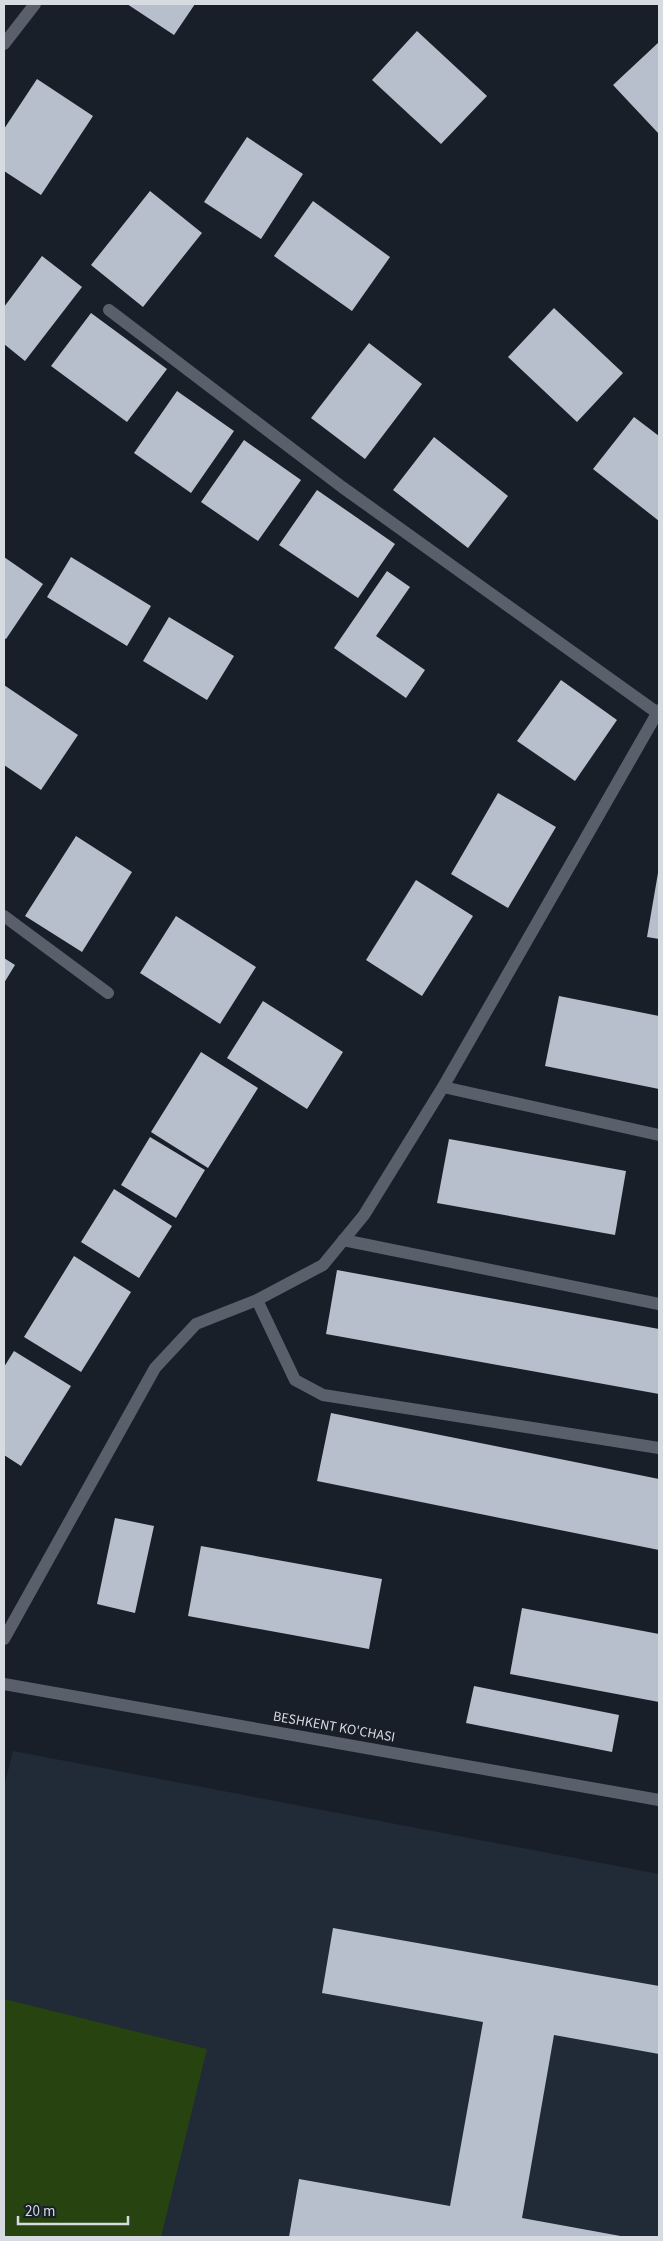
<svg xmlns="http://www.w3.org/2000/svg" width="663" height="2241" viewBox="0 0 663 2241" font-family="'Source Sans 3',sans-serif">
  <rect width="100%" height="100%" fill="#191f29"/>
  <path fill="#212a37" d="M13,1751l646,123v363h-655v-451z"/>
  <path fill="#27430f" d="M4,1999l203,50 -46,188h-157z"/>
  <path fill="#b7bfcc" d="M127,4h68l-21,31z
    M417,31l70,65 -46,48 -69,-64z
    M659,42v92l-46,-49z
    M37,79l56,37 -52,79 -37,-24v-42z
    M247,137l56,37 -42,65 -57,-37z
    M150,191l52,42 -59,74 -52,-42z
    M313,201l77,56 -38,54 -78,-55z
    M42,256l40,31 -57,74 -21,-17v-37z
    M554,308l69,65 -46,49 -69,-65z
    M91,313l76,56 -40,53 -76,-56z
    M369,343l53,41 -57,75 -54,-41z
    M177,391l57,40 -43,62 -57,-40z
    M634,417l25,19v85l-66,-52z
    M434,437l74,59 -40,52 -75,-58z
    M244,440l57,40 -43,61 -57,-39z
    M317,490l78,54 -37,54 -79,-53z
    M4,557l39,27 -37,55 -2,-1z
    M71,557l80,49 -24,40 -80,-49z
    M387,571l23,16 -34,49 49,34 -19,28 -72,-50z
    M169,617l65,39 -27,44 -64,-39z
    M561,680l56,40 -42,61 -58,-40z
    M4,685l74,50 -37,55 -37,-25z
    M498,793l58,34 -48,81 -57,-34z
    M76,836l56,36 -50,80 -57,-36z
    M658,873h1v66l-12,-2z
    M416,880l57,36 -51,80 -56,-36z
    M176,916l80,51 -36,57 -80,-51z
    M4,958l11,7 -11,18z
    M559,996l100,20v73l-114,-23z
    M263,1001l80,51 -36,57 -80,-51z
    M201,1052l57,36 -50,80 -57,-36z
    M150,1137l55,33 -29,48 -55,-33z
    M449,1139l177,32 -11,64 -178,-32z
    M114,1189l58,37 -33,52 -58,-36z
    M74,1256l57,36 -50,80 -57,-35z
    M337,1270l322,59v65l-333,-60z
    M14,1351l57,35 -50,80 -17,-11v-88z
    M331,1413l328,66v71l-342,-69z
    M115,1518l39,8 -19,87 -38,-9z
    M201,1546l181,33 -13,70 -181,-33z
    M522,1608l137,26v68l-149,-28z
    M474,1686l145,29 -7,37 -146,-29z
    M333,1928l326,58v68l-105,-19 -32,183 104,19h-337l10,-58 151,27 33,-184 -161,-29z"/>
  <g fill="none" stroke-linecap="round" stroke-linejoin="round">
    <path stroke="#59606b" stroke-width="12" d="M4,44l31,-40
      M109,310l233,177 317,227
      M4,916l104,77
      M443,1087l216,48
      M343,1240l316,64
      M257,1300l38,80 28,15 336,53
      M4,1639l151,-271 41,-44 61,-24 66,-35 41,-50 79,-128 216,-377
      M4,1684l655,116"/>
  </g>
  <g text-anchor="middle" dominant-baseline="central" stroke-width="5" stroke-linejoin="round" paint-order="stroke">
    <g font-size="14" fill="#d6dbe1" stroke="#191f29">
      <text transform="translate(334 1727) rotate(10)">BESHKENT KO'CHASI</text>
    </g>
  </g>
  <rect width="663" height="2241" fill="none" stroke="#d6dbe1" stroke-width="10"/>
  <path d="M18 2216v8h110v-8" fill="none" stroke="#d6dbe1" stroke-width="2.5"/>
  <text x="25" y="2216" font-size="15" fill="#d6dbe1" stroke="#191f29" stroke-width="4" paint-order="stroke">20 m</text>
</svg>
